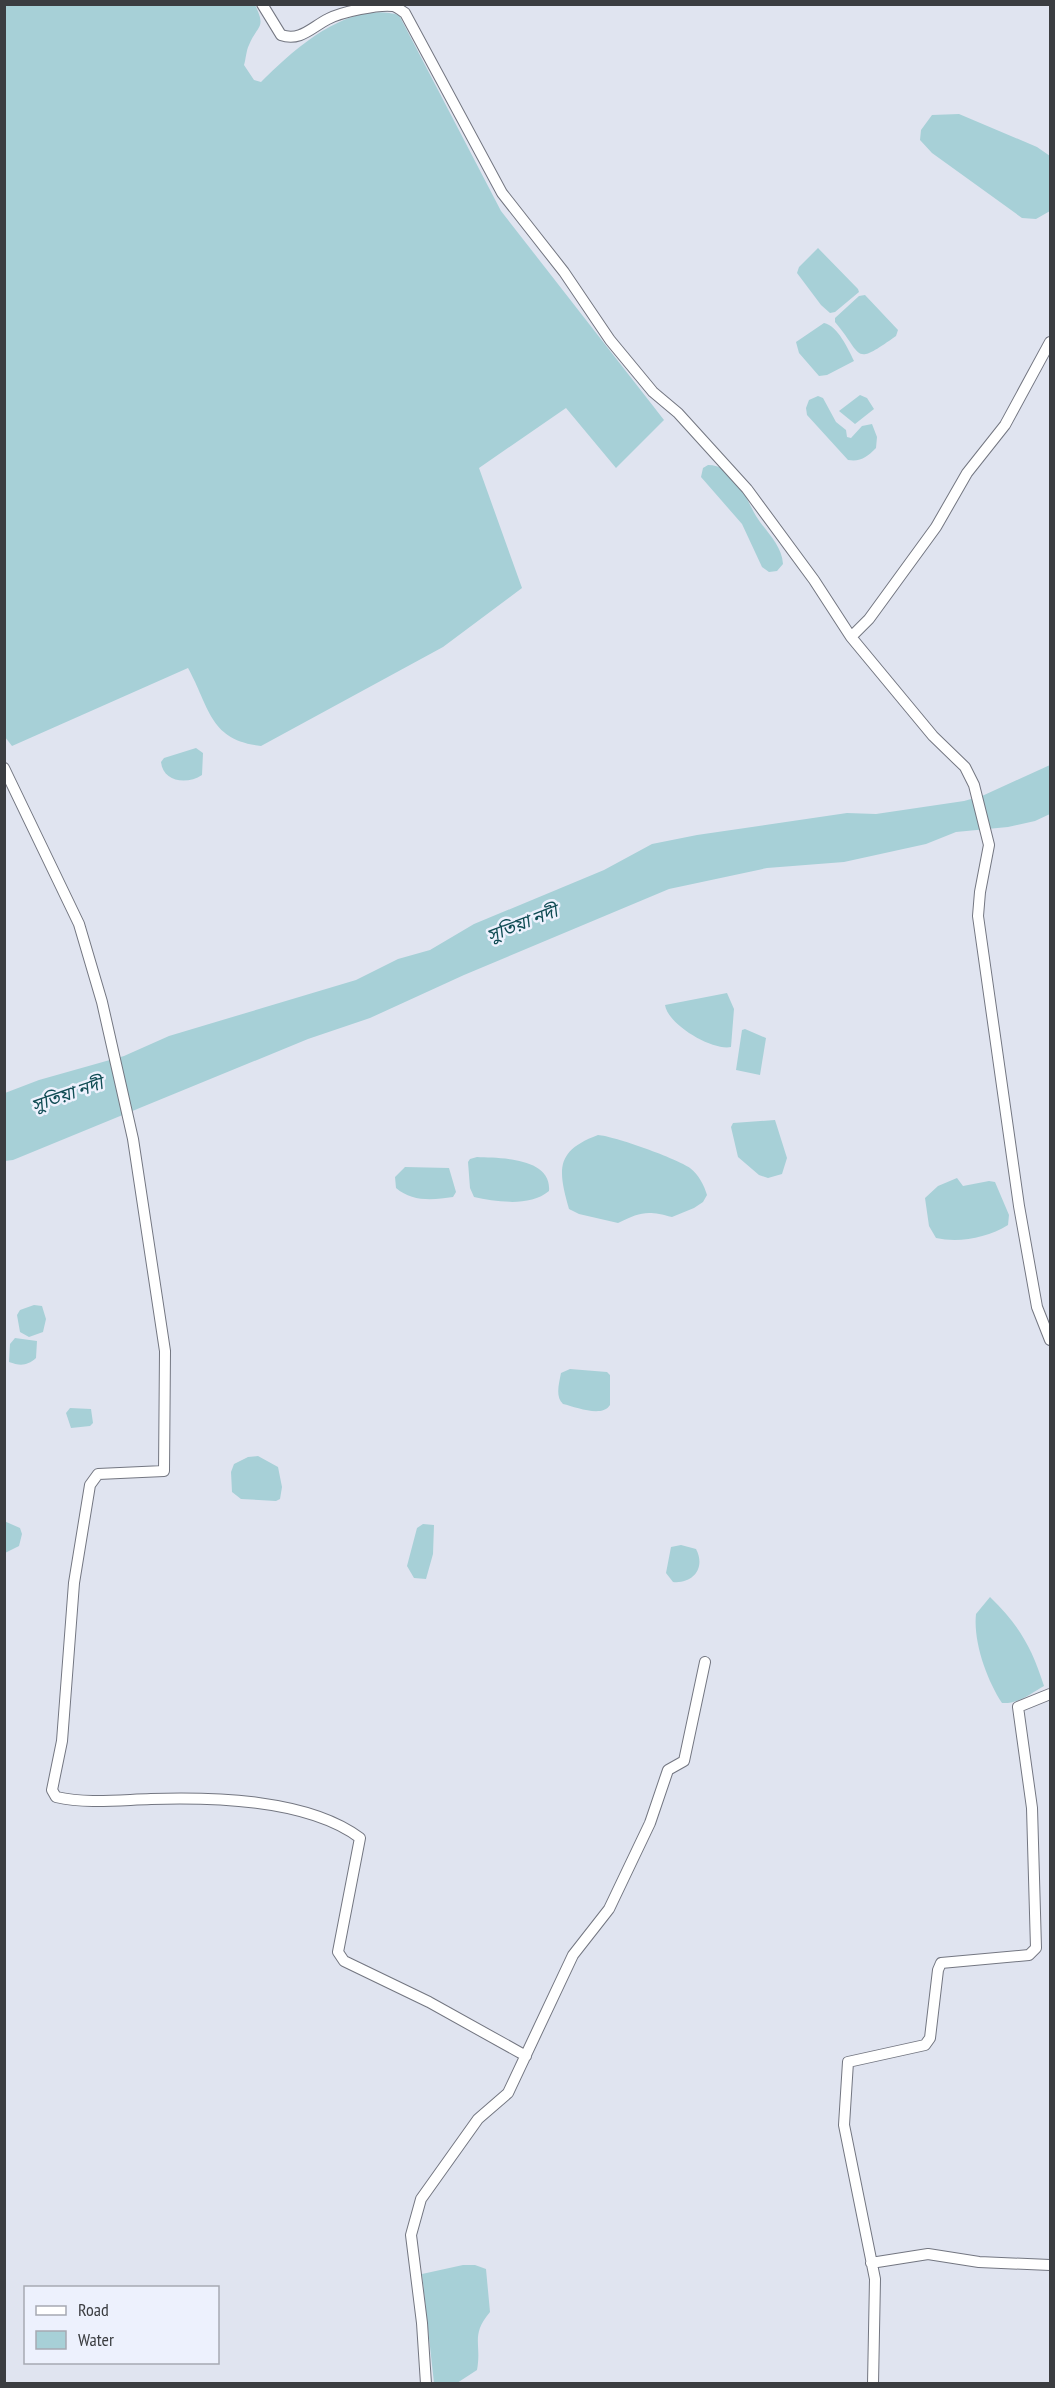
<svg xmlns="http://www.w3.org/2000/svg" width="1055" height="2388" viewBox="0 0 1055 2388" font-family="'PT Sans Narrow','Noto Sans Bengali',sans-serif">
  <rect width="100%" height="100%" fill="#e0e4f0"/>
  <path fill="#a7d0d7" d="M4,5h251c12,24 2,20 -6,40 -3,6 -3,14 -5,20l10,15 7,2c33,-33 87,-82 138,-67l102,196 163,209 -48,48 -50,-60 -87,60 43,120 -79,59 -182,99c-52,-6 -51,-38 -73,-78l-176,78 -7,-9z
    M959,114l78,33 13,9v55l-14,8 -14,-1 -90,-65 -12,-13 1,-10 11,-15z
    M818,248l40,41 1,3 -24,20 -5,1 -9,-8 -24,-32 2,-6z
    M865,295l33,35 -2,6c-44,31 -32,20 -61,-14v-4l24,-22z
    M824,323c14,3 24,26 30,38l-27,14 -8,1 -20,-23 -3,-11z
    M860,395l7,3 7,11 -19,15 -16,-13z
    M818,396l5,2 13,24 10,8 1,7 4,1 11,-12 10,-2 5,13 -1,11c-9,9 -15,14 -28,12l-41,-45 -1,-7 3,-8z
    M708,465c27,0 37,32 48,51 10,16 26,29 27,48l-6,7 -8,1 -7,-5 -20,-43 -41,-47 2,-9z
    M196,748l7,5 -1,22c-15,10 -39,7 -41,-13l3,-4z
    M1050,765v49l-15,7 -27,6 -52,5 -30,12 -82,18 -77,6 -98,21 -205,86 -94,43 -62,21 -295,121 -8,1v-68l34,-13 85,-24 45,-20 187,-56 42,-21 32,-9 44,-26 130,-54 48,-26 45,-9 150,-22 29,1 88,-13 18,-5z
    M727,993l7,16 -3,38c-18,4 -63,-22 -66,-42z
    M745,1029l21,9 -6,37 -24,-5 6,-40z
    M775,1120l12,38 -5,16 -14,4 -9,-3 -21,-18 -7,-30 2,-4z
    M598,1135c16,1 80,24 92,33 9,7 14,17 17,27l-4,7 -9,6 -22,9c-25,-7 -32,-5 -54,6l-39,-9 -10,-5c-11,-39 -14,-58 29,-74z
    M477,1157c22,1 75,0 72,34 -19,16 -52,11 -75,6l-4,-9 -2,-26 2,-3z
    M405,1167l44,1 7,24 -3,5c-20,3 -41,5 -57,-9l-1,-11z
    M957,1178l6,8 26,-5 6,1 14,33 -1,10c-21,13 -49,18 -72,13l-7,-12 -4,-28 13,-12z
    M34,1305l8,1 4,13 -3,13 -14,5 -9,-5 -3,-17 3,-5z
    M15,1338l22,3 -1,17c-9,8 -16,8 -27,4l1,-18z
    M570,1369l37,3 3,3v30c-8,13 -34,2 -47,-1 -8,-8 -4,-20 -2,-31z
    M70,1408l21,1 2,14 -3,3 -19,2 -5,-15z
    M258,1456l20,11 4,20 -2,12 -4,2 -35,-2 -9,-7 -1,-20 3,-8 14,-7z
    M4,1521l16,7 2,6 -3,12 -14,7z
    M423,1524l11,1 -1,29 -7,25 -12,-1 -7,-12 10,-38z
    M681,1545l15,4c10,19 -3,35 -23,33l-7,-9 5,-26z
    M990,1597c29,28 42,51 54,89 -14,8 -26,18 -42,17 -15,-23 -29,-61 -26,-89z
    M463,2265h12l11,4 4,43c-20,24 -8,31 -13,58l-20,13h-23l-12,-109z"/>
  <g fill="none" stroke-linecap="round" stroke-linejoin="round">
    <g stroke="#737681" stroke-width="12">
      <path id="minor" d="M262,4l19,31c19,7 31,-8 47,-16 13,-7 51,-15 65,-13 4,1 9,5 12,7l97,180 62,79 46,68 43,52 25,21 69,76 67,91 37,57 82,99 32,31 9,18 15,60 -9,47 -2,24 41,290 18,101 13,33
        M851,637l18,-18 67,-92 31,-54 38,-48 45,-83
        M4,768l75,156 23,78 31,137 32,212 -1,120 -66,3 -8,11 -16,98 -12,158 -10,49 4,7c31,7 63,3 95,2 63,-2 157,0 209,39l-22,114 6,9 85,41 97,54
        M871,2263l57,-9 51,8 71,3
        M426,2384l-4,-61 -11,-88 10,-36 57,-80 30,-26 65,-138 36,-46 41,-86 18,-53 16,-9 21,-99
        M873,2384l2,-105 -31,-154 4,-63 77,-17 5,-7 8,-68 3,-7 88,-8 7,-7 -4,-140 -14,-101 32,-13"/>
    </g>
    <use href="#minor" stroke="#fff" stroke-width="10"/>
  </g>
  <g text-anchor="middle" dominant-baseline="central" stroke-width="5" stroke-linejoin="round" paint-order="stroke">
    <g font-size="18" font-style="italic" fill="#104c54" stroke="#edf1fd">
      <text transform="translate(522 923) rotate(-21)">সুতিয়া নদী</text>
      <text transform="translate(67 1094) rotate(-19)">সুতিয়া নদী</text>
    </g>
  </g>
  <rect width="1055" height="2388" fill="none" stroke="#3b3d41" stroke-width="12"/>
  <rect x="24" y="2286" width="195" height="78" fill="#edf1fd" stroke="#a6a9b2" stroke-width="1.5"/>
  <rect x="36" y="2306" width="30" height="9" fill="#ffffff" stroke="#a6a9b2" stroke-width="1.5"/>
  <text x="78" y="2316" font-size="18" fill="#3b3d41">Road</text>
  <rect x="36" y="2331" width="30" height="18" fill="#a7d0d7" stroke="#a6a9b2" stroke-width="1.5"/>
  <text x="78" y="2346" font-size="18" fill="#3b3d41">Water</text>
</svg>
